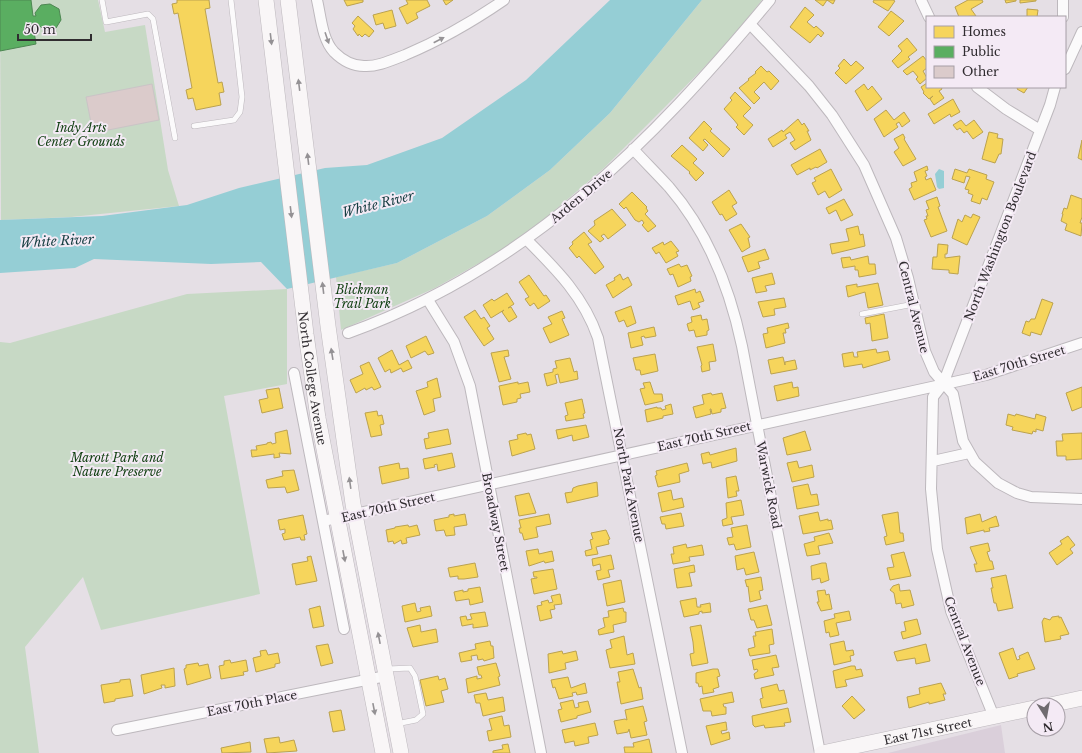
<svg xmlns="http://www.w3.org/2000/svg" width="1082" height="753" viewBox="0 0 1082 753" font-family="'Libre Baskerville',serif">
  <rect width="100%" height="100%" fill="#e5dfe5"/>
  <path fill="#dacfda" d="M1001,725l4,28h-117z"/>
  <path fill="#c7d9c5" d="M0,0h98l7,32 40,-7 23,145 11,36 -108,11 -70,3z
    M702,0h60l-36,45 -61,62 -61,61 -64,55 -43,30 -62,35 -94,42 -5,-53 61,-14 90,-47 63,-46 60,-57z
    M287,289v95l-63,12 36,198 -159,36 -18,-53 -58,70 14,106h-39v-411l10,1 177,-49z"/>
  <path fill="#95ced5" d="M610,0h92l-92,113 -60,57 -63,46 -90,47 -110,26 -26,-27 -50,2 -117,-5 -19,9 -75,5v-53l102,-4 85,-11 52,-17 86,-20 42,-3 75,-27 84,-58z
    M939,169l5,2v17l-5,1 -2,-2 -2,-13z"/>
  <path fill="#f6d55c" stroke="#bba24f" d="M177,0h32l1,8 -5,1 13,74 4,-1 2,10 -5,1 2,12 -25,5 -3,-12 -5,1 -2,-9 6,-2 -14,-75 -4,1 -2,-10 5,-1z
    M344,0h19v2l-16,4z
    M406,0h21l3,6 -14,7 2,5 -11,6 -8,-16 9,-4z
    M443,0h10l-7,5z
    M815,0h20l-2,4 -6,-4 -4,6z
    M874,0h19l2,1 -7,10 -15,-9z
    M968,0h14l1,2 -12,7 5,7 -17,1 -4,-10z
    M1005,0h11v1l-10,2z
    M1020,0h16v1l-16,2z
    M805,7l9,8 -7,7 7,6 2,-2 8,7 -3,4 -3,-3 -8,9 -20,-16z
    M1027,9l11,1 -1,7h-10z
    M392,10l4,16 -11,3 -2,-6 -7,2 -3,-10z
    M891,11l13,10 -15,15 -11,-9z
    M358,16l16,15 -5,6 -4,-3 -3,3 -3,-3 -1,2 -5,-7 2,-3 -3,-3z
    M907,38l10,12 -9,7 2,2 -12,9 -6,-7 10,-10 -4,-5z
    M923,56l4,5v7l-4,3 4,7 -7,6 -4,-5 2,-2 -5,-6 -6,4 -4,-4z
    M844,59l7,7 5,-5 8,7 -18,16 -11,-11 5,-5 -2,-2z
    M761,66l6,6 2,-1 10,10 -8,9 -7,-8 -10,10 6,6 -6,6 -15,-16 10,-8 -1,-1 8,-6 -1,-1z
    M927,83v4h14l1,2 -3,2 5,7 -10,7 -4,-6 3,-3 -4,3 -6,-6 1,-1 -3,-5z
    M864,84l4,6 4,-4 10,13 -15,12 -12,-20z
    M1018,87h10l-4,6 -7,-4z
    M735,92l16,16 -8,8 10,9 -9,10 -8,-8 2,-2 -4,-5 -10,-11 8,-9 -2,-2z
    M953,99l7,13 -9,5 -1,-3 -16,10 -6,-10z
    M886,110l8,10 10,-8 6,9 -8,6 -3,-5 -3,2 2,3 -14,10 -10,-18z
    M798,119l4,6 2,-2 5,8h-2l4,9 -16,10 -5,-7 5,-3 -5,-8 -5,3 2,3 -14,9 -5,-8 14,-9 1,2z
    M961,120l5,6 8,-6 9,12 -10,7 -6,-8 -3,2 -4,-5 -3,2 -4,-5z
    M704,121l8,8 -2,2 20,18 -7,8 -18,-18 -2,1 5,5 -5,6 -14,-13z
    M989,132l9,2 -1,4 6,1 -2,15h-2l-4,9 -13,-4z
    M903,134l2,4 -1,1 12,20 -13,7 -9,-14 5,-4 -5,-9z
    M1082,140v20l-4,-2z
    M682,145l15,14 -4,4 11,10 -8,8 -7,-8 1,-1 -19,-16z
    M820,149l7,13 -10,6 -1,-1 -6,3v-2l-13,7 -6,-10z
    M927,166l1,4 -3,1 2,5 -2,1 1,3 5,-2 5,12 -22,10 -5,-11 3,-2 -1,-4 6,-2 -3,-9z
    M831,169l11,21 -13,8 -4,-7 -7,4 -6,-12 4,-2 -2,-3z
    M955,169l12,4 2,-4 18,6 -1,4 8,3 -7,18 -5,-2 -2,6 -9,-3 2,-6 -5,-2 1,-3 -4,-1 5,-12 -4,-1 -2,7 -12,-4z
    M729,190l8,13 -5,3 5,8 -11,7 -4,-7 -2,1 -8,-13z
    M632,192l15,15 -1,1 2,3 -3,3 11,12 -8,6 -6,-7 2,-2 -2,-3 -3,2 -4,-2 -9,-13 -2,2 -5,-5z
    M1071,195l11,4v18l-2,6h2l-1,13 -16,-6 2,-6 -6,-3 2,-7h-1l2,-6 3,1z
    M937,197l3,9 -2,1 9,24 -16,6 -7,-17 3,-1 -1,-3h2l-2,-6 3,-1 -3,-8z
    M844,199l9,16 -12,6 -5,-11 -7,4 -3,-6z
    M612,209l14,16 -18,14 -4,-5 -3,2 3,3 -4,3 -12,-11 7,-6 -1,-4z
    M973,214l7,3 -13,28 -15,-7 6,-19 4,3 3,-7 6,3z
    M741,224l9,13 -2,1 2,9 -8,5 -13,-22z
    M858,226l2,9 3,-1 2,12 -33,8 -2,-10 19,-3 -3,-12z
    M584,232l8,10 -4,2 16,23 -9,7 -16,-18 -2,2 -8,-10 4,-4 -1,-2z
    M671,241l8,10 -3,1 2,4 -12,7 -7,-11 -3,2 -4,-6 11,-6 1,3z
    M938,244l10,1 -1,9h-2v4l15,-2 -2,18 -9,-1v-3l-17,-1 1,-12h4z
    M765,249l4,10 -11,3 2,6 -12,4 -6,-15z
    M868,256l1,8h6l1,10 -17,3 -1,-7h-3v-4l-12,2 -2,-10 9,-1 1,3z
    M679,264l2,3 6,-2 5,11 -2,1 1,4 -13,6 -5,-13 -3,1 -3,-6z
    M772,273l3,11 -10,2 2,5 -11,2 -4,-15z
    M620,274l3,6 5,-3 4,8 -19,13 -7,-13 9,-5 -1,-2z
    M529,275l15,21 2,-1 4,6 -12,8 -4,-6 -4,3 -5,-7 4,-2 -10,-15z
    M878,283l5,22 -15,3 -3,-16 -17,5 -2,-11 11,-2v3z
    M695,289l1,4 4,-2 4,10 -6,2 2,4 -7,3 -3,-9 -12,4 -3,-9z
    M507,293l7,11 -6,4 3,-1 6,10 -8,5 -7,-10 2,-2 -13,8 -8,-13 9,-6 2,2z
    M784,298l2,9 -12,2 1,6 -12,2 -5,-15z
    M1042,299l11,4 -12,32 -10,-3 -1,4 -8,-3 4,-12 3,1 2,-3h4z
    M631,306l5,17 -9,4 -3,-7 -5,2 -4,-10z
    M475,310l6,9 3,-2 6,9 -3,2 7,11 -10,7 -20,-29z
    M562,311l3,7 -3,1 7,16 -19,8 -7,-15 9,-4 -4,-7z
    M884,314l4,24 -16,3 -2,-18 -4,1 -1,-6z
    M701,315l1,5 5,-1 2,11 -2,1v4l-11,2 -2,-7 -5,1 -2,-7 5,-2 -1,-5z
    M788,323l1,5 -4,1 1,4h-3l2,10 -19,5 -3,-14 5,-1 -1,-5z
    M654,327l2,9 -11,2 -1,-2 -3,1 2,8 -12,3 -3,-15z
    M426,336l8,17 -6,2 -3,-4 -14,7 -5,-12z
    M713,344l3,17 -7,1 1,8 -8,2 -1,-6 1,-1 -5,-18z
    M876,349l1,4 11,-2 2,9 -27,8 -1,-4 -18,3 -2,-13 11,-2 1,5h4l-1,-5z
    M392,350l7,15 9,-5 4,8 -9,4 -2,-4 -10,5 -1,-4 -5,3 -7,-14z
    M508,350l1,6 -5,1 7,22 -12,3 -8,-29z
    M655,354l3,17 -17,4 -1,-5h-4l-3,-12z
    M783,357l2,8v-3l10,-2 2,9 -26,5 -3,-14z
    M570,358l4,14 3,-1 1,8 -18,4 -2,-9 -3,1 2,8 -10,3 -3,-12 9,-2v-3l4,-1 -2,-7z
    M369,362l12,25 -7,3 -2,-3 -6,3 -1,-2 -9,5 -6,-13 13,-6 -3,-8z
    M437,378l4,19 -8,2 2,12 -11,4 -8,-24 12,-4 -1,-5z
    M518,382v2l10,-2 2,10 -10,2 1,4 -4,1v3l-14,3 -4,-19z
    M650,382l4,12h8l1,7 -18,4 -5,-16 5,-1 -2,-5z
    M792,382l1,6 5,-1 1,9 -22,5 -3,-15z
    M1082,387v20l-10,4 -6,-18z
    M279,388l4,20 -21,5 -3,-13 9,-2 -2,-8z
    M711,393l1,2 10,-2 4,15 -5,1v3l-9,2 -1,-5h-1l1,5 -15,4 -3,-11 11,-3 -2,-9z
    M582,399l3,14 -2,1 1,4 -18,3 -1,-5 3,-1 -3,-12z
    M671,404l2,10 -10,2v2l-16,4 -2,-12 12,-3v1h4l1,2 4,-1 -1,-3z
    M377,411l1,5 4,-1 2,9 -4,1 2,10 -11,2 -6,-24z
    M1008,414l7,2 1,-2 19,5 1,-5 10,3 -3,14 -7,-2v3l-3,-1 -1,3 -20,-4 1,-3 -7,-2z
    M586,425l3,12 -16,4 -1,-6 -14,4 -2,-9z
    M448,429l3,15 -25,5 -2,-10 5,-1 -1,-5z
    M287,430l4,24 -12,-1 1,4 -6,1v-4l-22,3 -1,-7h6l-1,-4 11,-2v-1l4,-1 1,2 4,-1 -1,-10z
    M805,431l6,19 -24,5 -4,-17z
    M526,433l1,2 4,-1 4,15 -23,7 -3,-15 9,-2 -1,-4z
    M1082,433v26l-16,1v-4h-9l-1,-15h7l-1,-7z
    M736,448l1,13 -25,7 -1,-6 -8,2 -2,-10 8,-2 1,3z
    M452,453l3,14 -17,4 -1,-7 -3,1 1,2 -10,2 -2,-10z
    M797,461l2,7 13,-3 2,12 -22,5 -5,-19z
    M399,463l1,6 8,-1 1,10 -27,6 -3,-17z
    M687,463l2,8 -10,3 1,8 -22,5 -3,-11 2,-1 -1,-4z
    M294,470l5,20 -12,3 -2,-6 -17,1 -2,-8 17,-4 -1,-5z
    M736,476l3,15h-3l1,5 -9,2 -2,-20z
    M597,482l1,14 -31,7 -2,-10 7,-1 1,-4 5,-2z
    M808,484l3,11 6,-1 2,11 -22,4 -4,-22z
    M671,490l2,10 9,-2 2,9 -22,5 -4,-19z
    M529,493l7,20 -17,3 -4,-20z
    M741,500l3,15 -13,2 2,7 -10,2 -1,-6 5,-2 -1,-15z
    M818,512l2,9 8,-2v2l3,-1 2,9 -30,5 -4,-18z
    M898,512l2,21h3l1,8 -18,4 -2,-8 3,-1 -5,-21z
    M681,513l3,13 -18,3 -1,-5h-3l-2,-7z
    M454,514v2l11,-2 2,11 -13,2 1,8 -9,1 -2,-6 -8,1 -2,-11 15,-3v-2z
    M549,514l2,10 -15,3 2,10 -14,3 -2,-7h-2l-1,-5h2l-2,-8z
    M980,514l2,8 14,-6 3,10 -10,2 1,3 -6,1v-2l-17,4 -2,-16z
    M303,515l4,19 -3,1 1,5h-4l-1,-3 -16,3 -2,-6 3,-1v-4l-5,1 -2,-10z
    M408,525l1,2 8,-2 3,10 -14,3 1,5 -5,1 -1,-4 -7,4 -1,-3 -5,1 -2,-12 9,-2v-1z
    M747,525l4,22 -15,3 -2,-6 -5,1 -2,-7 6,-1 -2,-9z
    M606,530l4,9 -2,1 1,4 -13,3 2,7 -12,2 -1,-5 7,-2 -2,-9 3,-1 -2,-6z
    M829,533l4,10 -15,3 2,8 -13,2 -3,-12 11,-3 -1,-4z
    M1068,536l7,9 -5,4 3,4 -16,12 -8,-12 13,-9 -2,-3z
    M988,543l2,8 -3,1 3,9h2l2,8 -18,3 -2,-8h3l-7,-17z
    M686,544l1,4 15,-3 2,10 -15,2 1,4 -17,3 -2,-10h3l-1,-7z
    M538,549l1,5 13,-3 2,10 -9,2 -1,-2 -15,5 -3,-15z
    M754,552l5,20 -13,3 -2,-7 -7,2 -2,-14z
    M904,552l7,24 -21,4 -3,-12 7,-1 -3,-12z
    M611,555l3,14 -6,1 2,7 -12,3 -2,-9 5,-1 -1,-6 -7,2 -1,-7z
    M311,556l6,25 -21,4 -4,-21 16,-3 -1,-4z
    M475,563l3,14 -14,2h-6v-3l-8,1 -2,-9z
    M822,563h4l3,17 -8,3 -1,-5 -8,2 -1,-14z
    M694,565l1,7 -6,1 3,13 -15,2 -3,-19z
    M553,569l4,20 -23,5 -3,-15 6,-1v-1h-3l-1,-5z
    M1006,575l7,33 -15,3 -2,-8h-2l-3,-15h2l-2,-10z
    M761,577l2,13 -4,1 2,8 -11,3 -2,-16 -1,1 -2,-7z
    M621,580l4,22 -18,4 -4,-22z
    M899,584l1,7 10,-1 4,15 -12,3 -1,-5 -5,1 -2,-11 -4,-3 3,-4z
    M480,587l3,15 -13,3 -1,-6 -13,2 -2,-9 9,-2v2l5,-1v-2z
    M825,590l1,5 3,-1 3,15 -11,2 -4,-9h2l-2,-11z
    M560,594l2,10 -8,1 1,4 -5,1 2,8 -12,3 -3,-15 5,-1 -1,-3 7,-2 1,3 4,-1 -2,-6z
    M696,598l1,9h4l-1,-2 10,-2 1,9 -9,1v-2l-3,1v2l-15,3 -4,-16z
    M415,603l2,9 4,-1 -1,-3 10,-2 2,10 -27,6 -3,-16z
    M767,605l5,20 -15,3 -3,-8h-3l-3,-11z
    M320,606l4,20 -11,2 -4,-19z
    M623,608l1,4h2v10l-13,3 1,7 -15,3 -1,-5 7,-3 -2,-9 6,-1 -1,-6z
    M849,611l2,9 -15,3 3,12 -9,2 -1,-5 -3,1 -2,-12 11,-3 -1,-4z
    M485,612l3,14 -15,2v-4l-11,2 -2,-9 6,-1 1,4 5,-1 -2,-5z
    M1059,616v2l2,-1 8,17 -9,2 1,3 -16,3 -3,-20 2,-4 6,2 2,-3z
    M917,619l4,15 -18,5 -2,-7 5,-1 -2,-9z
    M420,625l1,7 15,-3 2,13 -25,5 -6,-19z
    M701,625l7,38 -16,3 -2,-12 4,-1 -1,-11 -3,-15z
    M772,629l2,15 -5,1 1,8 -20,3 -2,-7 7,-2 -2,-11h3l-1,-4z
    M624,636l3,19 6,-2 2,11 -25,4 -4,-18 6,-2 -2,-8z
    M490,641l1,5h2l1,12 -10,3 -1,-2 -5,1 -1,-5 -6,1 1,4 -11,2 -2,-9 17,-4 -1,-5z
    M844,641l2,10 7,-1 1,5 -4,1 1,5 -17,4 -4,-21z
    M328,644l5,19 -12,3 -5,-20z
    M926,644l4,17 -14,3 -1,-6 -18,3 -3,-9z
    M1013,648l4,12 3,-1 -1,-3 9,-4 7,17 -18,5 1,2 -9,3 -10,-26z
    M266,650l2,5 10,-2 2,10 -5,1v3l-19,5 -3,-14 8,-2 -1,-5z
    M562,651l1,3 13,-3 2,9 -13,3 1,6 -17,4 -1,-19z
    M776,655l3,12 -7,1 2,7 -19,4 -1,-5 4,-3 -1,-2 -3,1 -2,-10z
    M230,660l1,3 15,-3 2,11 -5,1 1,3 -23,4 -2,-13 5,-1v-4z
    M198,663l1,3 9,-2 3,14 -24,7 -3,-16 2,-1v-3z
    M496,663l4,13 -2,1 2,8 -32,8 -2,-14 11,-3v3l5,-1 -1,-3h-2l-2,-8z
    M851,666h4l1,4 5,-1 2,7 -18,4 2,6 -11,2 -3,-17z
    M174,668l1,18 -10,2v-3h-4l1,3 -18,6 -3,-19z
    M633,669l6,19 2,-1 2,12 -22,5 -4,-22h3l-2,-10z
    M713,669h5l2,7 -3,1 2,10 -6,2 1,3 -11,2 -1,-8 -3,1 -1,-4h-2v-10z
    M438,676l1,4 6,-2 3,11 -7,2 3,11 -18,4 -6,-26z
    M568,677l3,11 14,-5 2,10 -10,2 -1,-3 -4,1 1,3 -14,3 -4,-12 -2,1 -2,-8z
    M130,679l3,17 -18,3v2l-11,2 -3,-18 19,-3v-2z
    M941,683l5,11h-3l2,6 -16,4v-2l-20,6 -2,-11 13,-3 -1,-6z
    M777,684l2,7 5,-1 3,13 -25,5 -2,-9 3,-1 -2,-10z
    M732,692l2,10 -11,2 1,3h2v7l-14,2 -1,-5h-8l-3,-12z
    M486,693l2,7 15,-3 2,14 -22,5 -3,-13h-4l-2,-8z
    M852,696l13,14 -11,9 -12,-13z
    M573,700l2,8 4,-1 -1,-4 10,-2 3,11 -14,4v2l-16,4 -3,-12 4,-1 -2,-6z
    M643,706l4,15 -3,1 3,13 -16,3 -2,-9 -1,3 -11,2 -3,-13 11,-2 2,1 -2,-10z
    M788,708l3,14 -7,1 1,3 -20,2 -1,-3 -9,2 -2,-2 -1,-9z
    M341,710l4,20 -12,2 -4,-20z
    M502,716l2,10 5,-1 2,12 -22,4 -2,-10 5,-1 -3,-11z
    M726,722l1,8 -6,1 1,3 7,-2 1,7 -19,6 -5,-19z
    M595,723l3,12 -10,2 1,6 -14,3 -1,-5 -9,2 -3,-13z
    M279,737l1,6 14,-3 3,11 -30,2 -3,-14z
    M649,739l3,14h-27l-1,-6h10l-1,-4z
    M250,742l1,10 -29,1 -1,-5z
    M508,744l2,9h-17v-2l10,-2 -1,-4z"/>
  <path fill="#5aae61" stroke="#4d8752" d="M0,0h31l2,16h3l-1,-3 6,-8 9,-1 9,5 2,11 -5,8 -10,3 -9,-7 -4,1 3,19 -36,7z"/>
  <path fill="#dbcbcb" stroke="#cac4c6" d="M152,84l7,36 -66,13 -7,-36z"/>
  <g fill="none" stroke-linecap="round" stroke-linejoin="round">
    <g stroke="#bdb8bd" stroke-width="6">
      <path id="service" d="M102,0l4,22 42,-8 5,5 22,119
        M194,126l40,-6 6,-8 2,-15 -11,-97
        M862,314l52,-10
        M388,669l22,-1 5,8 8,38 -7,6 -20,4"/>
    </g>
    <g stroke="#bdb8bd" stroke-width="12">
      <path id="minor" d="M317,0c4,17 5,39 17,52 8,8 18,14 30,14 13,1 28,-6 41,-11 36,-15 67,-33 99,-55
        M921,0l8,17
        M1063,0v17
        M750,24l59,62 23,29 32,50 32,73 12,40 17,73 9,21 19,22 10,47 12,21 23,21 19,10 14,4 51,2
        M1065,69l17,-37
        M977,87l29,22 34,21
        M633,149c12,13 24,25 36,38 38,44 61,102 73,159l78,407
        M527,240c30,30 57,57 71,98l84,415
        M428,300l26,42 16,44 71,367
        M348,333c179,-64 303,-190 422,-333
        M294,373l50,256
        M933,461l36,-8
        M323,521l663,-146 96,-32
        M994,717l-43,-106 -14,-62 -6,-60 2,-92 10,-13 107,-279 5,-18
        M117,730l269,-54"/>
    </g>
    <g stroke="#bdb8bd" stroke-width="16">
      <g id="secondary">
        <path id="s1" d="M266,0l40,334 12,84 65,335"/>
        <path d="M288,0l40,326 25,178 48,249"/>
        <path d="M1050,705l32,-7"/>
        <path id="s2" d="M822,753l212,-45"/>
      </g>
    </g>
    <use href="#service" stroke="#fbfafb" stroke-width="5"/>
    <use href="#minor" stroke="#fbfafb" stroke-width="10"/>
    <use href="#secondary" stroke="#f9f6f7" stroke-width="15"/>
  </g>
  <defs><path id="oneway-solid" d="M-6-.8H1V-3.2L6.5 0L1 3.2V.8H-6Z"/></defs>
  <g fill="#969396">
    <use href="#oneway-solid" transform="translate(327 38) rotate(71)"/>
    <use href="#oneway-solid" transform="translate(439 40) rotate(-27)"/>
  </g>
  <g fill="#949194">
    <use href="#oneway-solid" transform="translate(271 39) rotate(83)"/>
    <use href="#oneway-solid" transform="translate(299 85) rotate(-97)"/>
    <use href="#oneway-solid" transform="translate(308 159) rotate(-97)"/>
    <use href="#oneway-solid" transform="translate(291 212) rotate(83)"/>
    <use href="#oneway-solid" transform="translate(323 288) rotate(-97)"/>
    <use href="#oneway-solid" transform="translate(332 354) rotate(-99)"/>
    <use href="#oneway-solid" transform="translate(350 483) rotate(-98)"/>
    <use href="#oneway-solid" transform="translate(344 556) rotate(79)"/>
    <use href="#oneway-solid" transform="translate(379 638) rotate(-101)"/>
    <use href="#oneway-solid" transform="translate(374 709) rotate(79)"/>
  </g>
  <g text-anchor="middle" dominant-baseline="central" stroke-width="4" stroke-linejoin="round" paint-order="stroke">
    <g font-size="12" font-style="italic" fill="#103f11" stroke="#f4eaf5">
      <text x="81" y="127">Indy Arts<tspan x="81" dy="14">Center Grounds</tspan></text>
      <text x="362" y="289">Blickman<tspan x="362" dy="14">Trail Park</tspan></text>
      <text x="117" y="457">Marott Park and<tspan x="117" dy="14">Nature Preserve</tspan></text>
    </g>
    <g font-size="12" fill="#302c30" stroke="#f4eaf5">
      <text transform="translate(581 196) rotate(-40)">Arden Drive</text>
      <text transform="translate(1000 236) rotate(-69)">North Washington Boulevard</text>
      <text transform="translate(914 307) rotate(76)">Central Avenue</text>
      <text transform="translate(1019 363) rotate(-17)">East 70th Street</text>
      <text stroke="none"><textPath href="#s1" startOffset="381">North College Avenue</textPath></text>
      <text transform="translate(704 436) rotate(-13)">East 70th Street</text>
      <text transform="translate(629 485) rotate(79)">North Park Avenue</text>
      <text transform="translate(769 485) rotate(79)">Warwick Road</text>
      <text transform="translate(388 507) rotate(-13)">East 70th Street</text>
      <text transform="translate(496 522) rotate(79)">Broadway Street</text>
      <text transform="translate(965 641) rotate(69)">Central Avenue</text>
      <text transform="translate(252 703) rotate(-11)">East 70th Place</text>
      <text stroke="none"><textPath href="#s2" startOffset="108">East 71st Street</textPath></text>
    </g>
    <g font-size="13" font-style="italic" fill="#153d41" stroke="#f4eaf5">
      <text transform="translate(378 204) rotate(-14)">White River</text>
      <text transform="translate(57 241) rotate(-3)">White River</text>
    </g>
  </g>
  <rect x="926" y="16" width="140" height="72" fill="#f4eaf5" stroke="#a69ea6"/>
  <rect x="934" y="26" width="20" height="12" fill="#f6d55c" stroke="#a69ea6"/>
  <text x="962" y="36" font-size="12" fill="#302c30">Homes</text>
  <rect x="934" y="46" width="20" height="12" fill="#5aae61" stroke="#a69ea6"/>
  <text x="962" y="56" font-size="12" fill="#302c30">Public</text>
  <rect x="934" y="66" width="20" height="12" fill="#dbcbcb" stroke="#a69ea6"/>
  <text x="962" y="76" font-size="12" fill="#302c30">Other</text>
  <g transform="translate(1046 717) rotate(169)"><circle r="19" fill="#f4eaf5" stroke="#a69ea6"/>
  <path d="M0-3L7 15L0 10L-7 15Z" fill="#6f6b6f"/>
  <text y="-6" font-size="11" font-weight="bold" text-anchor="middle" fill="#302c30">N</text>
  </g>
  <path d="M18 34v6h73v-6" fill="none" stroke="#302c30" stroke-width="2"/>
  <text x="24" y="34" font-size="12" fill="#302c30" stroke="#f4eaf5" stroke-width="3" paint-order="stroke">50 m</text>
</svg>
